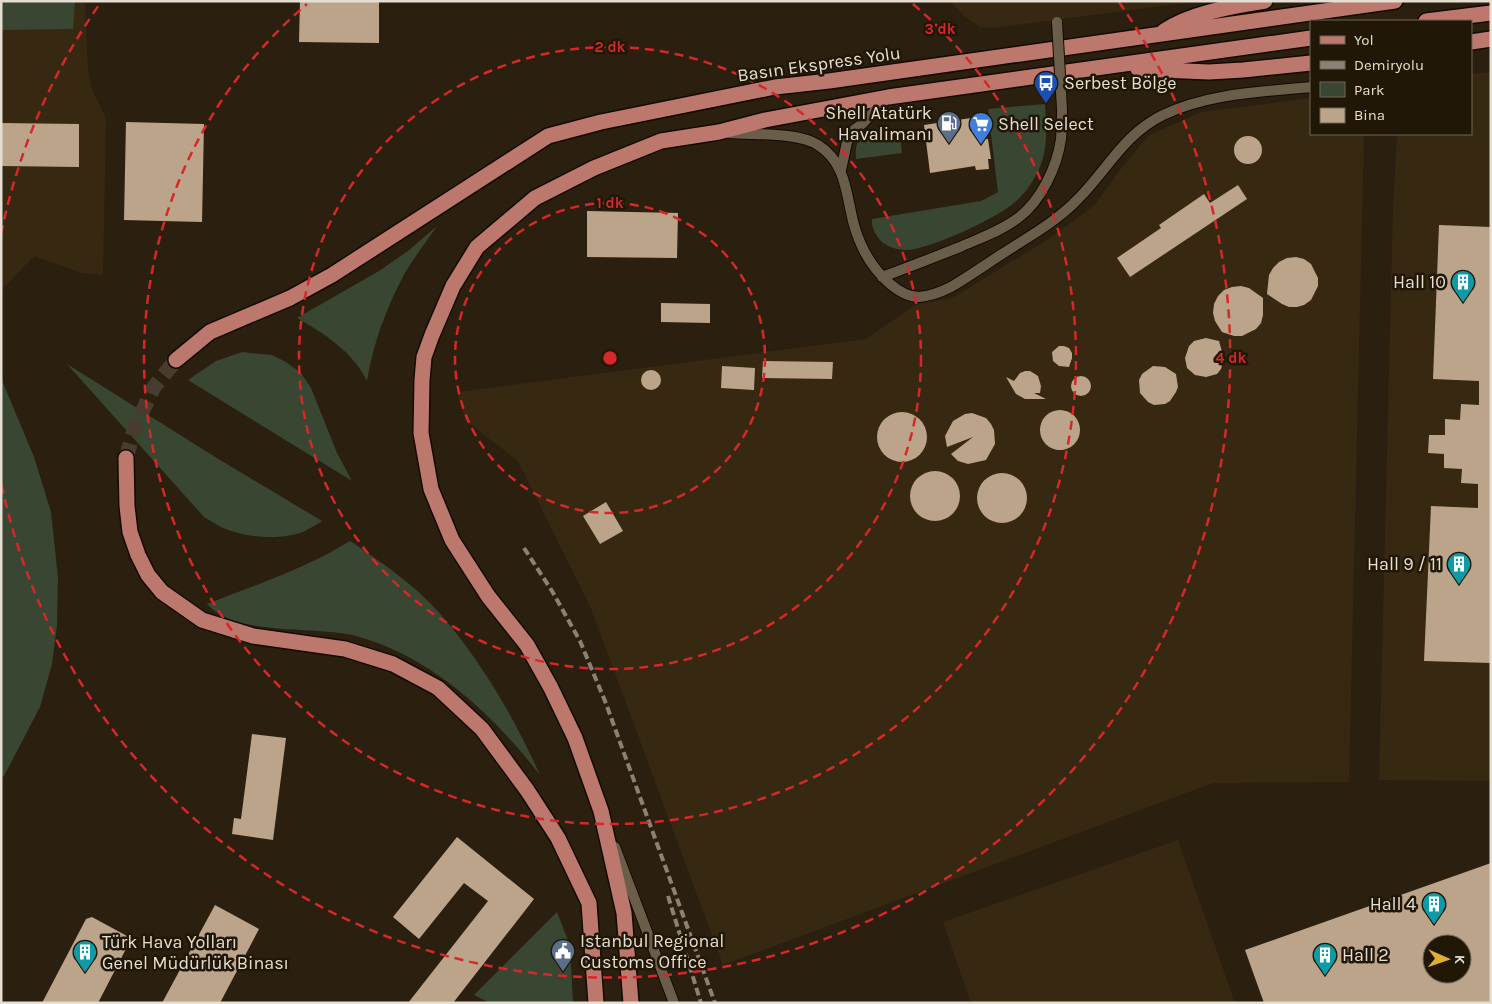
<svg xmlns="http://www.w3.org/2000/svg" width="1492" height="1004" viewBox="0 0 1492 1004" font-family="Karla,sans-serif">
  <rect width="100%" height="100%" fill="#2b2010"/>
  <path fill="#362811" d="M1,1h84l3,70 4,18 14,29 -3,157 -21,-2 -48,-17 -33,35z
    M950,1h251l-208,27 -13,-1 -16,-11z
    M1491,72v709l-112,-1 14,-573 4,-70 3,-3h71v-60z
    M1311,98v36h53l-15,648 -136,1 -490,182 -133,-359 -72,-145 -53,-41 -8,-28 409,-53 49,-34 37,-7 95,-58 47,-34 22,-31 32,-39 53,-24z
    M1178,840l57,163h-264l-28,-81z"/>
  <path fill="#384632" d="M1,1h74l-2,28 -72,1z
    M1045,104c1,19 3,39 -3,57 -4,14 -16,32 -27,41 -17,16 -85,47 -108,48 -9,0 -17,-2 -25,-8 -6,-5 -11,-15 -10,-23l109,-18 17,-9 -10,-83z
    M874,129h25l3,24 -46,6c-1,-17 2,-22 18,-30z
    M437,226c-10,15 -22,30 -31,45 -19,35 -33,72 -39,110 -14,-29 -42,-47 -70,-63l82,-47 29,-20z
    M242,352l30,3 14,7 15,11 10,15 26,65 15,28 -164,-101 28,-19z
    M67,364l153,96 102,61c-5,3 -11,7 -17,10 -24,10 -60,7 -84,-4 -6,-3 -11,-7 -17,-10z
    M1,378l33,79 17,55 7,66 -1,47 -5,39 -12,43 -36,69 -3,2z
    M350,541c34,23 72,49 98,82 38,46 68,99 92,152 -47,-60 -107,-118 -184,-139 -42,-11 -120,1 -149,-32 48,-19 98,-35 143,-63z
    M557,912l13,34 3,57h-83l-16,-8z"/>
  <path fill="#bca48a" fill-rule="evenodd" d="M300,1h79v42l-80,-1z
    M971,118l1,5 12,-2 1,18h3l3,20h-3l1,10 -13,1 -1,-4 -45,7 -6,-48z
    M126,122l78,2 -2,98 -78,-2z
    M1,123l78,1v43l-78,-1z
    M1234 150a14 14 0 1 1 28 0a14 14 0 1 1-28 0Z
    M1238,185l9,14 -117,78 -13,-19 44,-30 -2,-3 45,-31 6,9z
    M587,211l91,2 -1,45 -90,-1z
    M1439,225l52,2v436l-67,-2 7,-155 47,2v-24l-17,-1 1,-14 -18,-1v-14l-16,-1 1,-18h16v-16l15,1 1,-16 18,1v-24l-46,-2z
    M1296,257l8,2 7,5 7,14v8l-7,14 -7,5 -7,2h-8l-7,-3 -15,-10 2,-19 4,-7 6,-6 8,-4z
    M1241,286l8,2 14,10v17l-2,8 -5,6 -14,7h-8l-12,-4 -7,-11 -2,-8 1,-9 4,-8 6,-6 8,-3z
    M661,303l49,1v19l-49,-1z
    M1206,338l13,3 5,18 -3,10 -4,5 -11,3 -11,-2 -8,-7 -2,-10 4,-12 5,-5z
    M1059,346h5l5,2 3,5v5l-3,9 -10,-1 -6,-5 -1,-9z
    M763,361l70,1 -1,17 -70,-1z
    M722,366l33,2 -1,22 -33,-2z
    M1153,366l12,1 11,7 2,13 -2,5 -6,9 -5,3 -11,1 -6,-3 -8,-9 -1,-13 3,-6z
    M641 380a10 10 0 1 1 20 0a10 10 0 1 1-20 0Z
    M1025,371h5l8,5 3,10 -1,7h-6l12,6h-21l-9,-5 -10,-17 8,4 6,-8z
    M1071 386a10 10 0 1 1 20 0a10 10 0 1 1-20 0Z
    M1040 430a20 20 0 1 1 40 0a20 20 0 1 1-40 0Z
    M877 437a25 25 0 1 1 50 0a25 25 0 1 1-50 0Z
    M972,413l14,5 5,6 3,6 1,14 -9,16 -18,4 -10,-3 -7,-7 22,-17 -26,10 -2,-11 8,-15 12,-7z
    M910 496a25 25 0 1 1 50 0a25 25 0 1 1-50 0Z
    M977 498a25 25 0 1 1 50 0a25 25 0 1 1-50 0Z
    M606,502l17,29 -23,13 -17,-28z
    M252,734l34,4 -13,102 -41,-6 2,-16 7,1z
    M457,837l77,62 -81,104h-45l80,-102 -24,-18 -45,56 -26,-22z
    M1491,863v140h-227l-19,-53zM1432,944h30v30h-30z
    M215,905l44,24 -39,74h-58z
    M92,917l35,19 2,7 -31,60h-56l44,-84z"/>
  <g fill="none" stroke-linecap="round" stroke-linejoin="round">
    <path stroke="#473c2d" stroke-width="15" stroke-dasharray="15 8" stroke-linecap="butt" d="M126,458l9,-31 19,-40 22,-27"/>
    <g stroke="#130a00" stroke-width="12">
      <path id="street" d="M730,133c24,2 68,-1 88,12 29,18 28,51 36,80 6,21 18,43 35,58 8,7 18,14 30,14 11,-1 22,-5 32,-10 17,-10 34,-22 51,-33 26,-17 54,-32 76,-55 29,-29 46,-65 85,-84 46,-22 98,-23 148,-28
        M841,170l6,-28 4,-10 11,-8 26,-27
        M882,277c27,-10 53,-20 78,-30 20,-9 41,-16 58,-29 23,-17 39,-51 43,-79 1,-10 1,-20 1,-30
        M615,847l59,156"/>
    </g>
    <g stroke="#130a00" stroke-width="18">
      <path id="primary" d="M1426,21l65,-8
        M1164,31c29,-19 67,-24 101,-30
        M1471,42l20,-3
        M1138,69l71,3 34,-2 68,-7
        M176,360l34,-28 80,-34 42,-23 216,-139 53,-14 174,-35 54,-6 566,-80
        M126,458l1,48 3,26 8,23 10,20 14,17 40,28 51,16 92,13 48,15 45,24 44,41 45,61 31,48 31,65 7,100
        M631,1003l-7,-90 -23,-102 -26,-73 -24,-50 -24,-43 -39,-49 -36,-56 -21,-51 -10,-56 1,-53 2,-23 8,-22 21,-49 24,-39 58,-49 59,-30 67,-27 58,-9 46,-12 123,-23 423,-59"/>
    </g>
    <use href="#street" stroke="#6a5e4b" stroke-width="10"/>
    <use href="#primary" stroke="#bd786e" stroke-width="15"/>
    <path stroke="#8b8275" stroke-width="4" stroke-dasharray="8 4" stroke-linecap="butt" d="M524,548l28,43 28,50 25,60 110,302
      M668,896l33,107"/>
    <g stroke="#130a00" stroke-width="12" stroke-linecap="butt">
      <path id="street-bridge" d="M1057,22l5,87"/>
    </g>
    <use href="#street-bridge" stroke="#6a5e4b" stroke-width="10"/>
  </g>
  <g fill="none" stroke="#d62828" stroke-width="2.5" stroke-dasharray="9 6">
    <circle cx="610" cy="358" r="155"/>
    <circle cx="610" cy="358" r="311"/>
    <path d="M913 4A466 466 0 1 1 307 4"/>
    <path d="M1 234A621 621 0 0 1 101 2M1119 2A621 621 0 1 1 1 482"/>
  </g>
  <defs>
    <g id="bus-pin" transform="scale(1.25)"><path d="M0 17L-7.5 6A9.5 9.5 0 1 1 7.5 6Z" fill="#1a4fb4" stroke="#211707"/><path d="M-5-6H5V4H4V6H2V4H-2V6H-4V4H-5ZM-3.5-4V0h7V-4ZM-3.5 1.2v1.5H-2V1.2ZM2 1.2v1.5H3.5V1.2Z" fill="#fff"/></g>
    <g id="fuel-pin" transform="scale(1.25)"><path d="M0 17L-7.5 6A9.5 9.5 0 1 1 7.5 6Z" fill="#5c6f8a" stroke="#211707"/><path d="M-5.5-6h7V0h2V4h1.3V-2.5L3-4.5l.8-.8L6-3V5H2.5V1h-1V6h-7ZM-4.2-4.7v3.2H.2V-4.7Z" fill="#fff"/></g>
    <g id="supermarket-pin" transform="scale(1.25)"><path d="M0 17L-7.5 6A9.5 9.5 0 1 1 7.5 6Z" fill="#3f7fe0" stroke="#211707"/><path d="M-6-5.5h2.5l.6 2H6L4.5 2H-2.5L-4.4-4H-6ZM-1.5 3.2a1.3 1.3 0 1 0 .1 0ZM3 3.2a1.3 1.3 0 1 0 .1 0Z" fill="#fff"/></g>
    <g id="building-pin" transform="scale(1.25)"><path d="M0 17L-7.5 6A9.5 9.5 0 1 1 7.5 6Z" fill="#0f9aa8" stroke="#211707"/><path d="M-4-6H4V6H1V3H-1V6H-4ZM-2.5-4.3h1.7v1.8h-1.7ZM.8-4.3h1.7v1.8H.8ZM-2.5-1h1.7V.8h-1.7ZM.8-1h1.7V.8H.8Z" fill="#fff"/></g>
    <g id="civic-pin" transform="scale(1.25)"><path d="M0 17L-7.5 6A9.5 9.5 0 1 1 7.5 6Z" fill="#5c6f8a" stroke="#211707"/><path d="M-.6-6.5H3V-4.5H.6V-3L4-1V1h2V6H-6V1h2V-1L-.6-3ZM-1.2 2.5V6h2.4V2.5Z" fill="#fff"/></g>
  </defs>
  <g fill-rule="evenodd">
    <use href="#bus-pin" x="1046" y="83"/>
    <use href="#fuel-pin" x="949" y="123"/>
    <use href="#supermarket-pin" x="981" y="124"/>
    <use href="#building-pin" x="1463" y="282"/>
    <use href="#building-pin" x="1459" y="564"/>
    <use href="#building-pin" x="1434" y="904"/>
    <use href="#civic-pin" x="563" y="951"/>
    <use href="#building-pin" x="85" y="952"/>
    <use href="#building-pin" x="1325" y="955"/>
  </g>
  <g text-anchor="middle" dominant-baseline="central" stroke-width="5" stroke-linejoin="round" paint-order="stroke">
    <g font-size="18" fill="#e5ded3" stroke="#211707">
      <text transform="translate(819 64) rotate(-8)">Basın Ekspress Yolu</text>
    </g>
    <g font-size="18" fill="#e5ded3" stroke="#211707" text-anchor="start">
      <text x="1064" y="83">Serbest Bölge</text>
      <text x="932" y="113" text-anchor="end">Shell Atatürk<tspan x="932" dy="21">Havalimanı</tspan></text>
      <text x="998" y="124">Shell Select</text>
      <text x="1446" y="282" text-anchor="end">Hall 10</text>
      <text x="1442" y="564" text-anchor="end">Hall 9 / 11</text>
      <text x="1416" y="904" text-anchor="end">Hall 4</text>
      <text x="580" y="941">Istanbul Regional<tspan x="580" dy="21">Customs Office</tspan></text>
      <text x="102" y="942">Türk Hava Yolları<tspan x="102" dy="21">Genel Müdürlük Binası</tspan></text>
      <text x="1342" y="955">Hall 2</text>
    </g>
  </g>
  <circle cx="610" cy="358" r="8" fill="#d62828" stroke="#211707" stroke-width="2.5"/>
  <g font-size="15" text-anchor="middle" font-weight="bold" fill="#d62828" stroke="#211707" stroke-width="5" stroke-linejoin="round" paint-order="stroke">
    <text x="940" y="34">3 dk</text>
    <text x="610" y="52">2 dk</text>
    <text x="610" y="208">1 dk</text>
    <text x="1231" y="363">4 dk</text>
  </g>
  <rect width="1492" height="1004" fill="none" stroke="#e5ded3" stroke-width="5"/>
  <rect x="1310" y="20" width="162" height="115" fill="#211707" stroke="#6f6759"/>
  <rect x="1320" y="36" width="25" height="8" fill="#bd786e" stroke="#6f6759"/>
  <text x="1354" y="45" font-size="15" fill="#e5ded3">Yol</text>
  <rect x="1320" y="61" width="25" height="8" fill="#8b8275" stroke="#6f6759"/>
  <text x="1354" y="70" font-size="15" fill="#e5ded3">Demiryolu</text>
  <rect x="1320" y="82" width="25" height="15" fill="#384632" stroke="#6f6759"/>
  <text x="1354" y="95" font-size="15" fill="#e5ded3">Park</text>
  <rect x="1320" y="108" width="25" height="15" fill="#bca48a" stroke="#6f6759"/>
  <text x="1354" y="120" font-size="15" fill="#e5ded3">Bina</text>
  <g transform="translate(1447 959) rotate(92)"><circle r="24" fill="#211707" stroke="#6f6759"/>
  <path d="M0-4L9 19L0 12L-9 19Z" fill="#e2af34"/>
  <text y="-8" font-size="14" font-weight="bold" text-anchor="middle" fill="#e5ded3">K</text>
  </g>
</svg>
